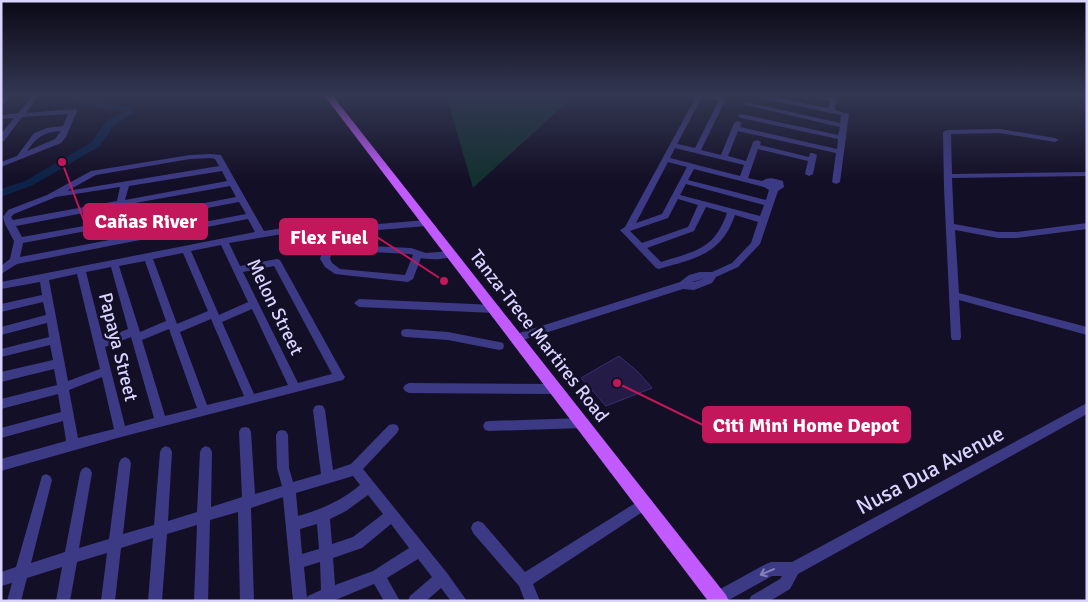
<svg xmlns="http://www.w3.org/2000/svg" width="1088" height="602" viewBox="0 0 1088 602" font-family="Signika,sans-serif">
  <rect width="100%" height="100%" fill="#130f26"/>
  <path fill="#12302f" d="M446,95h129l-102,93z"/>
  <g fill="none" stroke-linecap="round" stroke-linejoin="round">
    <path fill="#0c2248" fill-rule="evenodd" d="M70,95h11l31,10 20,2 2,6 -20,12 -14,21 -67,39 -32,12v-8l24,-8 67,-39 14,-21 18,-9c-16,-4 -41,-4 -54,-17z"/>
  </g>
  <path fill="#241b47" stroke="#3b2d73" d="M619,356l19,16 14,16 -46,18 -25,-28z"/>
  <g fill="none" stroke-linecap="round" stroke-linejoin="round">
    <path fill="#3d3a85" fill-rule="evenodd" d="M7,95h6l-12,11v-6z
      M33,95h6l-13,18 50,-4 1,2 -11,26 -5,6 -60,24v-5l16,-6 17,-23 13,-5 16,-2 5,-12 -46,3 -18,24h-3v-7l13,-16 -13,1v-4l17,-2zM61,131l-6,8 -28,12c10,-14 17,-19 34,-20z
      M697,95h14l15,4 -25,51 20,5 13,-32 4,-2 4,2 -2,4 97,22 1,-10 -97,-21 -4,-2 4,-2 97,21 2,-8 -98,-23 4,-2 94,21 1,-8 -86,-18 -3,-2h11l65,13 2,-7 -26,-6h12l20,4 -1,11 14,4 -9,68 -4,2 -4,-2 4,-29 -98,-22 -10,25 18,5 7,-19 4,-2 4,2 -1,3 49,12 1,-4h3l4,2 -4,19 -4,2 -4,-2 3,-13 -50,-12 -10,29 14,3c8,-5 13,-2 21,0l1,6 -6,4 -18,53 -22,23 -22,10 -4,6 -18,7 -11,-1 -166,53 -4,-1 -1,-3 1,-3 167,-53 9,-7 11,-3h12l20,-9 19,-20 7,-21 -23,-7c-14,40 -39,43 -76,54l-3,-1 -36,-38 5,-3zM702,97l17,3 -24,48 -18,-4zM675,148l69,17 -4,11 -70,-18zM668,162l19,5 -25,47 -26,9zM694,169l70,18 5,3 -3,10 -78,-20zM686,184l78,21 -4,11 -80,-21zM678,199l20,6 -10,22 -46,16 -12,-12 38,-13zM706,207l21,6c-13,37 -32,38 -66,49l-14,-14 47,-17zM706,278l-12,4h-2z
      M1000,129l55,9 4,2 -4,2 -55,-9 -49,1 1,40 135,-2v4l-135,2 2,46 44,8h19l70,-9v6l-70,9h-19l-43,-8 4,63 128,34v8l-128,-35 2,37 -1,3h-8l-1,-3 -7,-149 -1,-56 4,-2z
      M211,154l10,1 1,2 42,74 19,-3 63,1 32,-5 49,-4 4,3 -4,3 -49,4 -32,5 -63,-1 -54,9 11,23 37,-7 3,1 63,114 2,3 -2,3 -222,57 -120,34v-12l65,-18 -3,-20 -62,17v-10l60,-16 -3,-18 -57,15v-10l56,-14 -3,-16 -53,13v-10l52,-12 -3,-15 -49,12v-8l48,-12 -2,-14 -46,12v-8l45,-12 -3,-13 -42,10v-8l41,-9 -2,-13 -39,7v-7l254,-50 -7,-13 -231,45 -16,10v-8l9,-7 4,-18 -9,-17 -2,-7 5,-7 39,-15 44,-24 99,-16zM211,158l4,1 4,7 -152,25 29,-16 94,-16zM222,171l5,10 -102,19 4,-14zM230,186l6,11 -115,22 3,-14zM120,187l-3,14 -104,19 -2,-3 3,-3 42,-17zM239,202l7,12 -226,43 3,-14zM115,207l-3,14 -90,16 -6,-11zM221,245l27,57 -29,13 -28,-64zM183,253l25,58 -31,13 -24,-65zM145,261l21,60 -26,11 -21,-66zM274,266l58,108 -34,9 -55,-111zM111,267l17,62 -25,10 -17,-67zM77,274l23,95 -32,12 -19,-101zM252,309l36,76 -34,9 -32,-72zM211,319l33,77 -37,9 -27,-73zM169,329l28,79 -32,8 -23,-76zM131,337l23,81 -29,8 -20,-79zM102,377l12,52 -36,9 -9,-48z
      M312,243l99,5 15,5 25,-2 5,3c-7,6 -26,6 -35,4l-8,21 -5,3 -73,-8 -10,-7 -5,-8 3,-9 -14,-2 -2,-2 2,-2zM332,250l78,4 3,1 -8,20 -65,-6 -8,-6 -2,-4z
      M359,299l136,6 4,1 1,3 -1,3 -4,1 -136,-6 -5,-4z
      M406,329l42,3 51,10 4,1 1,3 -1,3 -4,1 -51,-10 -42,-3 -4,-1 -1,-3 1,-3z
      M409,383l148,1 4,2 2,3 -2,3 -4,2 -148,-1 -4,-2 -2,-3 2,-3z
      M1087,403v11l-289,160 -8,15 -20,12h-21l2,-5 29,-17 2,-3h-10l-45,25h-15l-1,-3 2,-5 53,-29 5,-2h21z
      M319,405l4,1 2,4 8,60 18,-6 38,-39 4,-1 4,1 2,4 -2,4 -34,36 84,104 20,28h-16l-10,-13 -15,13h-18l2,-5 22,-19 -14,-18 -31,19 13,23h-16l-10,-17 -41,17h-40l-10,-104 -32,11 3,93h-14l-2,-89 -28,8 -2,81h-14l3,-76 -30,9 -5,67h-14l5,-63 -32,10 -6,53h-14l6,-48 -30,9 -7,39h-14l6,-34 -35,11 -6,23h-14l5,-18 -11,3v-14l15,-5 26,-91 4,-2 4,2 2,4 -21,83 34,-11 15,-79 2,-4 4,-2 4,2 2,4 -13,75 30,-9 10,-76 2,-4 4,-2 4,2 2,4 -8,71 31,-9 6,-73 2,-4 4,-2 4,2 2,4 -4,69 29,-9 3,-60 2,-4 4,-2 4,2 2,4 -1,55 31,-10 -3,-65 2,-4 4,-1 4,1 2,4 4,62 27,-8 -5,-18 -1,-33 2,-4 4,-1 4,1 2,4 1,33 4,14 28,-8 -8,-64 2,-4zM353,476l7,9c-19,16 -38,24 -62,31l-2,-23zM368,495l15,19 -30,23 -21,7 -2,-25 16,-8zM317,524l2,25 -17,5 -2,-25zM391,524l18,24 -36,23 -38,14 -2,-27 29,-10zM320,562l1,28 -13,6 -1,2 -3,-31z
      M584,418l4,1 2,4 -2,4 -4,1 -95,3 -4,-1 -2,-4 2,-4 4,-1z
      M645,497l5,2 2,4 -2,4 -117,77 7,17h-15l-6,-15 -46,-53 -2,-5 2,-5 5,-2 5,2 42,49z"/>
    <path fill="#c25bff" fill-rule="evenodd" d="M324,95h8l394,500 3,6h-21z"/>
  </g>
  <defs><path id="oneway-shaft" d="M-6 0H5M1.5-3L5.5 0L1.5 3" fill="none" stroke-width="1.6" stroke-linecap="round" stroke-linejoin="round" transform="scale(1.25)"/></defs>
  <use stroke="#837fbc" href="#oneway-shaft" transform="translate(767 572) rotate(157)"/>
  <linearGradient id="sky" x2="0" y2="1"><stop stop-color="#0a0815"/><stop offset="0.53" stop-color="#333752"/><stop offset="1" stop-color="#333752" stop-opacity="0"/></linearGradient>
  <rect width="1088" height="179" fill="url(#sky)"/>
  <g text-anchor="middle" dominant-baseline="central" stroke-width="5" stroke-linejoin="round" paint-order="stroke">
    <g font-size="19" fill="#d9d4ff" stroke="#130f26">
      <text transform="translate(275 307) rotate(64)">Melon Street</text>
      <text transform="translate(539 336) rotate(52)">Tanza-Trece Martires Road</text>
      <text transform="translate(118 347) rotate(76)">Papaya Street</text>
    </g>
    <g font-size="22" fill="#d9d4ff" stroke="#130f26">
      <text transform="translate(930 470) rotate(-28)">Nusa Dua Avenue</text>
    </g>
  </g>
  <path fill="none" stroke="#c2185b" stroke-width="2" d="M62 162L84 221M444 281L377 237M617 383L703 425"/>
  <g fill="#c2185b" stroke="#130f26" stroke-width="2">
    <circle cx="62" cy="162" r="5"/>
    <circle cx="444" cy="281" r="5"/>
    <circle cx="617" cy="383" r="5"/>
  </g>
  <g fill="#c2185b" stroke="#c2185b" stroke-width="2">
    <rect x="84" y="204" width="123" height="35" rx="5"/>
    <rect x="280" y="219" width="97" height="35" rx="5"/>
    <rect x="703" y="407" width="207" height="35" rx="5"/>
  </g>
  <g font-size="20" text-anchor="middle" font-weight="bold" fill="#fff">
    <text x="146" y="228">Cañas River</text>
    <text x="329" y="244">Flex Fuel</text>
    <text x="806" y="432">Citi Mini Home Depot</text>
  </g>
  <rect width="1088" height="602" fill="none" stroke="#d9d4ff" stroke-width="5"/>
</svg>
